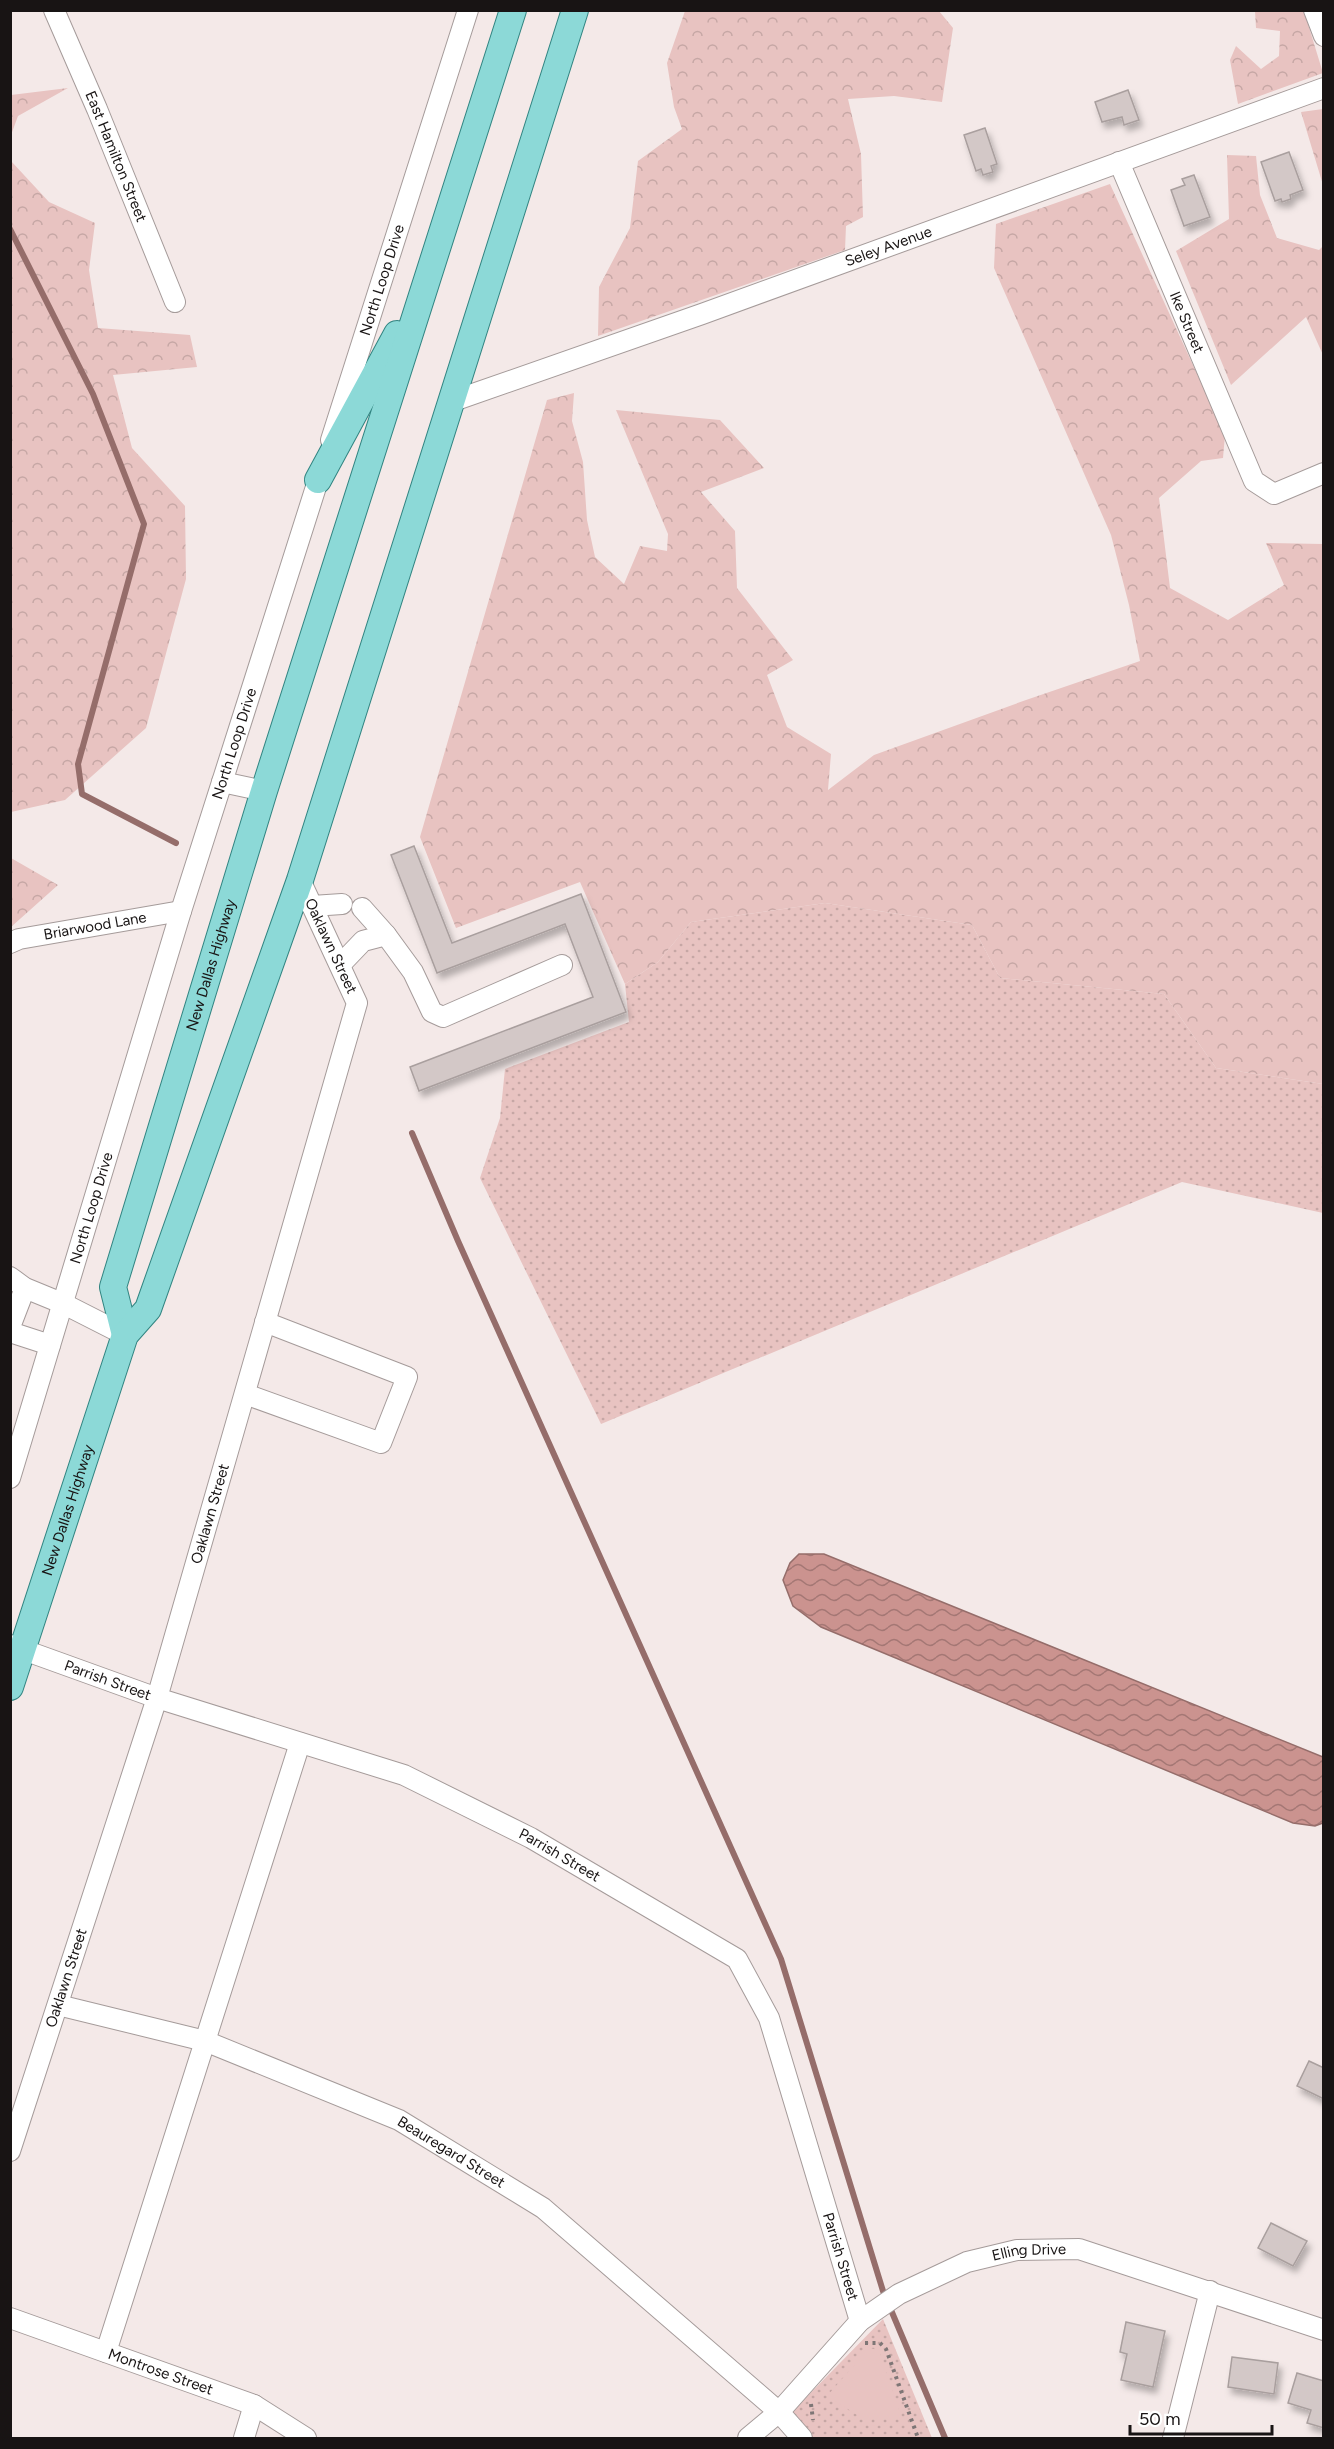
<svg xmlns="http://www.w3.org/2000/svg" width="1334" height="2449" viewBox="0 0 1334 2449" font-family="Figtree,sans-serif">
  <defs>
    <pattern id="green-dots" width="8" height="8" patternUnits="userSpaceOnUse" patternTransform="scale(1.5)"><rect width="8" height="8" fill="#e8c3c1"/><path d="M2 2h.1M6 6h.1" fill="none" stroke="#c6a7a5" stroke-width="1.8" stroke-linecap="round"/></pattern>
    <pattern id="forest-crowns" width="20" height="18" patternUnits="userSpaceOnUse" patternTransform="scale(1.5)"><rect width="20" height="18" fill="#e8c3c1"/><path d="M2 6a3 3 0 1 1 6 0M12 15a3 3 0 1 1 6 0" fill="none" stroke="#c6a7a5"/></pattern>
    <pattern id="water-waves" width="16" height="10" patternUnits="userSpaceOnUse" patternTransform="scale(1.5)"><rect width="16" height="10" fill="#cb938f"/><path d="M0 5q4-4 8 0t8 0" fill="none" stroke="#a47774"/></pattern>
    <filter id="shadow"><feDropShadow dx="3.5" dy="6" stdDeviation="3" flood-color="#0004"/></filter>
  </defs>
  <rect width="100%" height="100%" fill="#f4e9e8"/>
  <path fill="url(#green-dots)" d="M825,903l147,22 28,53 164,16 52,74 107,16v129l-141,-31 -581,242 -121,-246 20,-60 5,-49 124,-47 -4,-38 33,-22 33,-40z
    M883,2319l49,119h-122l-21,-23z"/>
  <path fill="url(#forest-crowns)" d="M685,11h254l14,17 -11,74 -48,-6 -46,3 13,55 2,63 -17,9 -1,24 -247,86 1,-49 31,-59 8,-67 44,-32 -8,-22 -7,-44z
    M1255,11h49l19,62 -85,31 -8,-44 6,-14 25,23 18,-13 1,-25 -24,-3z
    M68,88l-50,28 -7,19v-40z
    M1323,109h1l-1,76 -22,-73z
    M1227,155l29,1 4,39 17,43 42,12 5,-5 -1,110 -17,-38 -75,68 -55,-134 53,-32z
    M11,161l38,41 46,21 -6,47 9,58 92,7 7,32 -84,8 19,73 53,58 1,73 -40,149 -81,72 -54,12z
    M1110,184l115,251 -2,23 -22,3 -42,37 11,90 58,32 56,-35 -18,-42 57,1v540l-107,-16 -52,-74 -164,-16 -28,-53 -147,-22 -134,19 -33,40 -33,22 -45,-102 -124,46 -36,-91 127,-437 27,-7 -2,28 11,41 4,58 8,37 29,27 16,-38 27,5 1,-17 -52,-124 104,10 44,48 -63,24 34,39 2,57 56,72 -26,15 20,52 44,27 -3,36 46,-35 152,-55 114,-39 -11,-56 -18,-70 -117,-267 2,-44z
    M11,858l47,27 -47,42z"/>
  <path fill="#e8c3c1" d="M869,2348l10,2 23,68h-40l-35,-22z"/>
  <path fill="url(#water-waves)" stroke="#956d6a" stroke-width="1.5" d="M799,1554h25l499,203v66l-8,3 -22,-3 -472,-196 -28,-21 -10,-26 7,-17z"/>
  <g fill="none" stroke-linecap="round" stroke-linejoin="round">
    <path stroke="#956d6a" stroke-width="6" d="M10,229l83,165 51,130 -66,240 4,30 94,49
      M412,1133l46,108 323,718 102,332 62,147"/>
  </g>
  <path fill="#d3c8c7" stroke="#a99f9e" stroke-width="1.5" filter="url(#shadow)" d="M1128,90l11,30 -15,5 -2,-8 -20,5 -7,-20z
    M985,128l12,36 -6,2 2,6 -10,3 -2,-6 -5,2 -12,-36z
    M1289,152l14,38 -13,5 1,4 -9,3 -1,-3 -6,2 -14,-39z
    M1194,175l16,42 -26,9 -13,-36 14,-5 -3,-6z
    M414,846l38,97 129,-49 45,118 -207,79 -9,-24 183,-70 -28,-73 -128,49 -46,-118z
    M1309,2061l15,7v31l-27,-13z
    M1271,2223l36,18 -14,25 -35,-18z
    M1126,2322l39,9 -12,56 -32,-7 6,-26 -7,-2z
    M1232,2357l46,6 -4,31 -46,-7z
    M1297,2373l27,8v47l-17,-5 4,-13 -23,-7z"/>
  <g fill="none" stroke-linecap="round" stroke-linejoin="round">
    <g stroke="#a59b9a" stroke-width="22">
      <g id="minor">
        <path id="s1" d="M54,10l43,99 78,193"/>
        <path d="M1314,10l10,26"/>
        <path id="s2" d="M1119,162l135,319 20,13 50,-21"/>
        <path id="s3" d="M453,401l249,-87 622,-226"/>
        <path id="s4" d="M331,440l137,-430"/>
        <path d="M222,782l42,9"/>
        <path d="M312,906l30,-2"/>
        <path d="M362,908l24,27"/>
        <path id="s5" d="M10,943l9,-4 162,-28"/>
        <path d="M340,965l23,-24 23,-6 27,37 19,40 11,5 119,-52"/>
        <path d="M10,1277l15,11 39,16 61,31"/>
        <path d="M10,1327l15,-39"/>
        <path d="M10,1332l40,13"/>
        <path d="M245,1394l136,49 26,-66 -142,-55"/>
        <path id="s6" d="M10,1478l171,-567 141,-443"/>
        <path id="s7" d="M10,1645l147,53 247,77 127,63 206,121 32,59 91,303"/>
        <path id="s8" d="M58,2005l147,36 194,79 144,88 236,204 23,26"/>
        <path id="s9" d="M10,2151l147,-453 200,-695 -57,-123"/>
        <path id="s10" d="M10,2318l244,87 52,33"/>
        <path d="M106,2352l194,-609"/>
        <path d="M244,2438l10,-33"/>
        <path id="s11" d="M748,2438l31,-26 81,-91 39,-27 68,-32 50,-12 62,-1 245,81"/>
        <path d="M1173,2438l37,-147"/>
      </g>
    </g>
    <g stroke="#318481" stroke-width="28">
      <g id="major">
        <path d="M318,480l79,-146"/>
        <path id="s12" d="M125,1335l-12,-48 151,-496 249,-781"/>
        <path id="s13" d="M10,1687l115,-352 23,-26 152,-429 275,-870"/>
      </g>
    </g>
    <path stroke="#7e7676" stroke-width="4" stroke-dasharray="3 4.5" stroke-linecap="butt" d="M865,2343h15l6,6 32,89
      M811,2404l2,16"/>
    <use href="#minor" stroke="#fff" stroke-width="20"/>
    <use href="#major" stroke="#8cd9d7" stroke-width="26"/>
  </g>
  <g text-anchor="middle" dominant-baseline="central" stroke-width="4.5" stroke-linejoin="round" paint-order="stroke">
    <g font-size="15" fill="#181414" stroke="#fff">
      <text stroke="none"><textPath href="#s1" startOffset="159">East Hamilton Street</textPath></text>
      <text stroke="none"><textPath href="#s3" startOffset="462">Seley Avenue</textPath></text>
      <text stroke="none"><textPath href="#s4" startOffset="168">North Loop Drive</textPath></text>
      <text stroke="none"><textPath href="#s2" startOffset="174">Ike Street</textPath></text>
      <text stroke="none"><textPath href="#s6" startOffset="768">North Loop Drive</textPath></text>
      <text stroke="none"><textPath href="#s5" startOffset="87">Briarwood Lane</textPath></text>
      <text transform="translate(331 946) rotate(65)">Oaklawn Street</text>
      <text stroke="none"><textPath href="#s12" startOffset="386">New Dallas Highway</textPath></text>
      <text stroke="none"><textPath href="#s6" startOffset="282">North Loop Drive</textPath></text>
      <text stroke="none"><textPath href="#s13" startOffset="186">New Dallas Highway</textPath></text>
      <text stroke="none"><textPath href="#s9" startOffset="668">Oaklawn Street</textPath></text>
      <text stroke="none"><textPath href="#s7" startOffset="104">Parrish Street</textPath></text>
      <text stroke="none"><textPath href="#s7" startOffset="590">Parrish Street</textPath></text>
      <text stroke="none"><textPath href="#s9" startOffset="182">Oaklawn Street</textPath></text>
      <text stroke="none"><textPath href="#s8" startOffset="422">Beauregard Street</textPath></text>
      <text stroke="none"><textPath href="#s11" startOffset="348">Elling Drive</textPath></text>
      <text stroke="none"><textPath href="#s7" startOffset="1112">Parrish Street</textPath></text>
      <text stroke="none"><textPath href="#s10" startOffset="160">Montrose Street</textPath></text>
    </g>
  </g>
  <rect width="1334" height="2449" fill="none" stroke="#181414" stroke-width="24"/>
  <path d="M1130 2425v9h142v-9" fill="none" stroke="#181414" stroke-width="3"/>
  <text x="1139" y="2425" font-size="18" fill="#181414" stroke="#ffffff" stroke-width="4.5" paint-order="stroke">50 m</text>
</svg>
